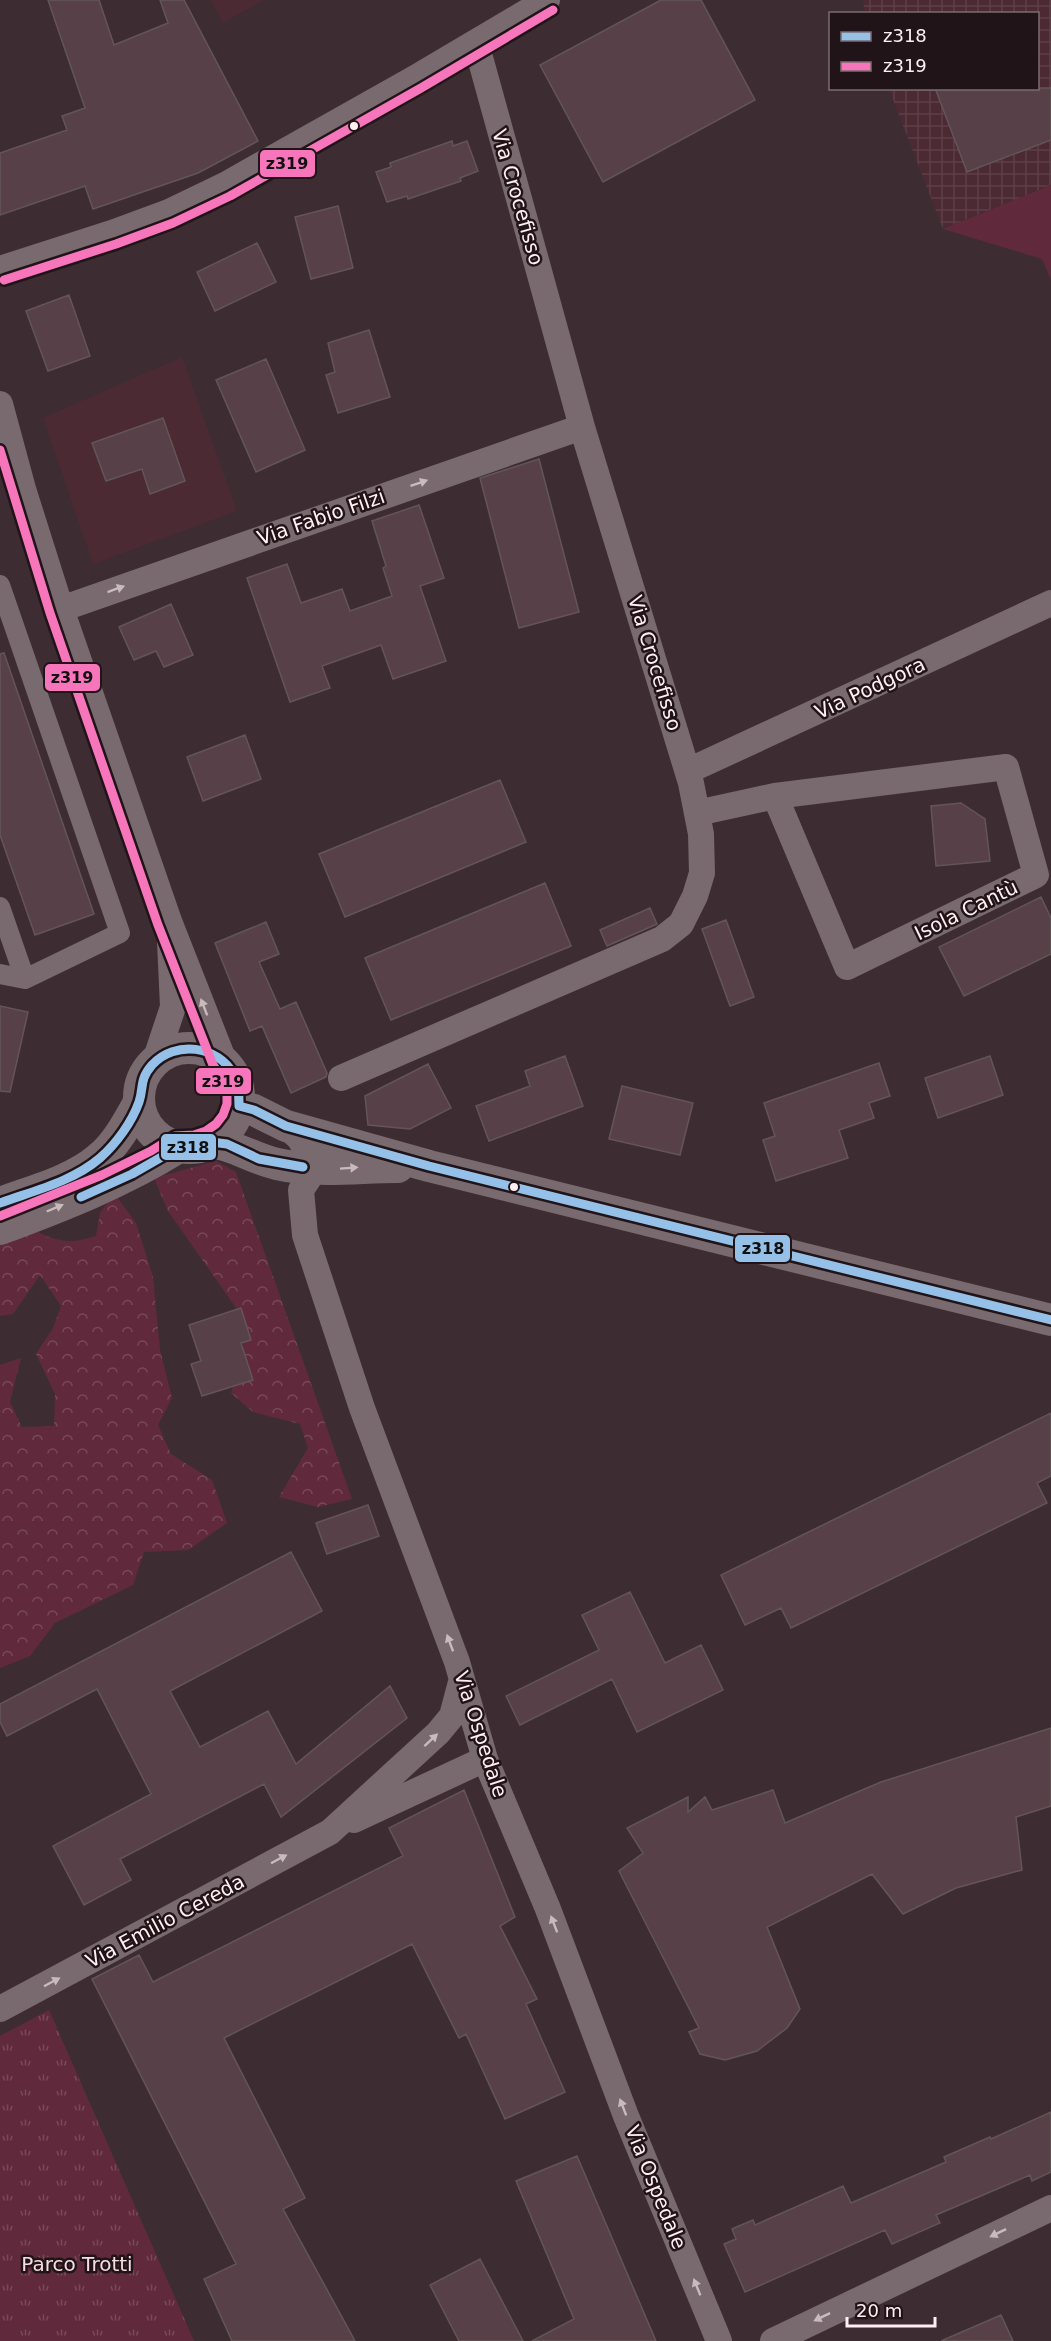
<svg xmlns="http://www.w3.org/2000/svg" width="1051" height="2341" viewBox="0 0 1051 2341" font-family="'DejaVu Sans',sans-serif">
  <defs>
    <pattern id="industrial-grid" width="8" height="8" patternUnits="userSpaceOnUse" patternTransform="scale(1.5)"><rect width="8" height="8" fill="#4b2a34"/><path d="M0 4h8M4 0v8" fill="none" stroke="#5d3f48"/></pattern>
    <pattern id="forest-crowns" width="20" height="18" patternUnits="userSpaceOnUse" patternTransform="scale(1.5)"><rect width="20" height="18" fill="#602a3c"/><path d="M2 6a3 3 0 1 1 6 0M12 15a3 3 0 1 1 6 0" fill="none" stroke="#784959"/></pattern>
    <pattern id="park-tufts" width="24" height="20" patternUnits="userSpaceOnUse" patternTransform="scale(1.5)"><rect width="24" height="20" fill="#602a3c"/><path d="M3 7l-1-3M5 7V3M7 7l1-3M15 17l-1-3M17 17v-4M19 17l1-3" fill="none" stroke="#784959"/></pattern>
  </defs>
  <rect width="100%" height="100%" fill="#3d2d32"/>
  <path fill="#4b2a34" d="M210,0h54l-41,23z
    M182,357l55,154 -144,53 -50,-146z"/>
  <path fill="url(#industrial-grid)" d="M862,0h189v185l-108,44 -54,-140 149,-1v-74l-172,-1z"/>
  <path fill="#602a3c" d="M1051,185v95l-9,-21 -99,-30z"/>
  <path fill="url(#forest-crowns)" d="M216,1161l20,11 116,327 -34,8 -39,-10 29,-49 -8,-24 -47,-12 -22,-19 11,-38 4,-33 -78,-111 -14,-33z
    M114,1193l22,30 17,54 7,73 12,48 -14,27 13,29 41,26 15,43 -39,27 -44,2 -11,33 -78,38 -25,33 -30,12v-303l21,-7 -11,44 12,25 32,-1 1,-32 -19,-40 17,-26 8,-22 -21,-31 -27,39 -13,2v-81l26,-9c27,14 40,20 70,10l4,-23z"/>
  <path fill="url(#park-tufts)" d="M49,2010l145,331h-194v-305z"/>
  <path fill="#584048" stroke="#625558" stroke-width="1.5" d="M48,0h51l15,45 54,-22 -8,-23h24l74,141 -60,32 -105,36 -8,-23 -85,29v-62l67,-23 -5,-14 23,-8z
    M661,0h40l54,100 -152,82 -63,-117z
    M935,88h116v52l-84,32z
    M452,141l1,5 14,-5 11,30 -18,7 1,3 -53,18 -1,-3 -20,6 -11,-30 15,-5 -1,-4z
    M338,206l15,62 -42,11 -16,-62z
    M257,243l19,39 -61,29 -18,-39z
    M69,295l21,61 -42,15 -22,-60z
    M369,330l21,67 -52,16 -12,-38 9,-3 -7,-29z
    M266,359l39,91 -49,22 -40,-92z
    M163,418l22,63 -35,13 -8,-25 -36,12 -14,-38z
    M539,459l40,153 -60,16 -39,-150z
    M419,505l25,73 -24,8 26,75 -53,18 -12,-34 -59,21 8,22 -40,14 -43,-124 40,-14 14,39 41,-14 8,22 42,-15 -9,-28 3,-2 -14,-45z
    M171,604l22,51 -29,12 -8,-16 -22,9 -15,-33z
    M4,653l90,261 -59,21 -35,-100v-181z
    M245,735l16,44 -58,22 -16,-44z
    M500,780l26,62 -181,75 -26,-63z
    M961,803l24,16 5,42 -54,5 -5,-60z
    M545,883l26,63 -180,74 -26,-62z
    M1041,897l10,21v36l-87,42 -25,-49z
    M650,908l7,16 -50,22 -7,-16z
    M726,920l28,77 -24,9 -28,-77z
    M266,922l13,32 -20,8 21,47 16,-7 31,71 -1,4 -35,16 -29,-67 -12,5 -35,-88z
    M0,1006l28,6 -18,80 -10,-1z
    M565,1056l18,50 -94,35 -13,-35 54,-20 -5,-15z
    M990,1056l13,39 -65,23 -13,-40z
    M879,1063l11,33 -21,7 5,15 -35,12 9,28 -72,23 -13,-41 12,-4 -11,-33z
    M428,1064l23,44 -41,21 -42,-4 -3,-29z
    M622,1086l71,17 -13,52 -71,-16z
    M241,1308l10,32 -10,3 12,37 -51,16 -11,-32 10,-3 -12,-36z
    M1051,1413v63l-14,7 10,20 -256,125 -10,-20 -36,17 -24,-50z
    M368,1505l11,31 -52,18 -11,-31z
    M291,1552l31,59 -152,80 30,56 68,-36 28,53 94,-78 17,32 -126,99 -17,-33 -144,75 11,21 -47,25 -31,-59 98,-52 -54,-105 -90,47 -7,-14v-18z
    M630,1592l35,71 36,-18 22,45 -86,42 -25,-53 -92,46 -14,-29 93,-46 -17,-35z
    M1051,1728v78l-35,11 6,53 -66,18 -53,26 -31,-40 -105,53 33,82 -13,19 -30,23 -32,9 -25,-6 -11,-22 10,-4 -80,-157 24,-18 -16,-25 61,-31v15l17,-15 7,13 61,-20 12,33 96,-41z
    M464,1790l51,127 -15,9 37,73 -11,5 39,88 -60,27 -39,-85 -7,4 -47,-94 -188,94 81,160 -22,11 72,132h-123l-28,-62 32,-15 -144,-285 47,-24 14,27 250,-126 -14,-28z
    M1051,2112v60l-19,9 -2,-6 -94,40 4,8 -48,21 -7,-14 -140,62 -21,-48 12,-5 -4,-10 21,-9 2,5 88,-39 8,17 95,-41 -2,-5 46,-20 1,2z
    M577,2156l79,185h-124l42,-22 -58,-138z
    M480,2259l43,82h-64l-29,-56z
    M1001,2315l12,26h-72z"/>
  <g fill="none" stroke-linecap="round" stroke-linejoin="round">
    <path stroke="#786a6e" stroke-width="20" d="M0,585l120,348 -95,46 -25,-5
      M0,907l25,72"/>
    <path stroke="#786a6e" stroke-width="26" d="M0,269l112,-36 57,-21 56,-27 190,-107 132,-78
      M0,404l23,85 38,120 108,312 55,140
      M61,609l521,-182
      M688,771l363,-168
      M697,813l78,-17 231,-29 30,108 -189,92 -72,-171
      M155,1061l18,-54 -3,-65
      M341,1078l321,-139 19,-15 14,-28 7,-23 -1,-39 -10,-51 -109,-356 -106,-384
      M286,1126l14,13 15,30 -14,21 4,45 57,173 95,254 28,97 63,150 78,207 93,225
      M354,1820l131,-61
      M0,2009l330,-177 108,-99 14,-17 9,-34
      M773,2341l278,-133"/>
    <path stroke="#786a6e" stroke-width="32" d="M139 1098a50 50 0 1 1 100 0a50 50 0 1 1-100 0Z
      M239,1106l15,4 32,16 143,40 622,154
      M211,1142c23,3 43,17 66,22 39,9 81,3 121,3
      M0,1203c32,-12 72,-22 98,-44 18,-14 30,-37 41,-57
      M0,1229c62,-23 123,-47 179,-82"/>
    <g stroke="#211418" stroke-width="14">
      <path id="bus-1" d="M81,1197l51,-23 47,-27h17l15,-5 16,2 32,15 44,8
        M0,1203c33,-12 72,-21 100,-45 16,-14 32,-36 39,-56 5,-15 0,-22 13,-37 23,-25 66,-20 82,10 5,9 5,21 5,31l15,4 32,16 143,40 622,154"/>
    </g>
    <g stroke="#211418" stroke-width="14">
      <path id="bus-2" d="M4,280l112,-36 57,-21 57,-27 191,-108 132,-78
        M0,450l50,163 108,312 55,140 10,15 4,12v12l-4,11 -7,9 -10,7 -12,4 -19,1 -24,15 -49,24 -102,41"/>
    </g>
    <use href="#bus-1" stroke="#95c1e9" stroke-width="9"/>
    <use href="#bus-2" stroke="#f776bb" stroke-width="9"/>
  </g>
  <defs><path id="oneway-solid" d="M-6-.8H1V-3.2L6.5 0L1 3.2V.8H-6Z" transform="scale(1.5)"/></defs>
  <g fill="#c9babe">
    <use href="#oneway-solid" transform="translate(419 483) rotate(-19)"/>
    <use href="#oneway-solid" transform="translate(116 589) rotate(-20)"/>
    <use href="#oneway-solid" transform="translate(204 1007) rotate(-111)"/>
    <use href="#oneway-solid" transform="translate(349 1168) rotate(-4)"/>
    <use href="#oneway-solid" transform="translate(55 1208) rotate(-23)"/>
    <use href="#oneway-solid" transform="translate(450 1643) rotate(-110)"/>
    <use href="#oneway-solid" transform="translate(431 1740) rotate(-43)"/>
    <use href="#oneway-solid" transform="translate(279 1859) rotate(-28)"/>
    <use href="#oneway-solid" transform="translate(554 1924) rotate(-111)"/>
    <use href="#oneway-solid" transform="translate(52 1982) rotate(-28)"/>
    <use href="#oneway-solid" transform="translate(623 2107) rotate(-111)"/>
    <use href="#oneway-solid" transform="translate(998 2233) rotate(154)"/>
    <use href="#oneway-solid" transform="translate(697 2287) rotate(-112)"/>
    <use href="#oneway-solid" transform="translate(822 2317) rotate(154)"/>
  </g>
  <g fill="#ffeff3" stroke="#211418" stroke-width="2">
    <circle cx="354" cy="126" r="5"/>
    <circle cx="514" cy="1187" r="5"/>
  </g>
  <g text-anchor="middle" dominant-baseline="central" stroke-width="5" stroke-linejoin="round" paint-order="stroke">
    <g font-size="20" fill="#ffeff3" stroke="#211418">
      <text transform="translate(518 197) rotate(74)">Via Crocefisso</text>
      <text transform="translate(321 517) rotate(-19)">Via Fabio Filzi</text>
      <text transform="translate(655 663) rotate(73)">Via Crocefisso</text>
      <text transform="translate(870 688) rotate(-25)">Via Podgora</text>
      <text transform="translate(966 910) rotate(-26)">Isola Cantù</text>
      <text transform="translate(481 1734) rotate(72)">Via Ospedale</text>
      <text transform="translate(165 1921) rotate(-28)">Via Emilio Cereda</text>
      <text transform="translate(656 2187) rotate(68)">Via Ospedale</text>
    </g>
    <g font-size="20" fill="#f7dce3" stroke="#211418">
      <text x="77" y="2264">Parco Trotti</text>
    </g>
  </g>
  <g stroke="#211418" stroke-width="2">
    <rect x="259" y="149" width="57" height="29" rx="6" fill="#f776bb"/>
    <rect x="44" y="663" width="57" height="29" rx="6" fill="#f776bb"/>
    <rect x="195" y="1067" width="57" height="28" rx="6" fill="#f776bb"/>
    <rect x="160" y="1133" width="57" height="28" rx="6" fill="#95c1e9"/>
    <rect x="734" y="1234" width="57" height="29" rx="6" fill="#95c1e9"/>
  </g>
  <g font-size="16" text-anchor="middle" font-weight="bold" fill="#111">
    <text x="287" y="169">z319</text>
    <text x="72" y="683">z319</text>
    <text x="223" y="1087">z319</text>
    <text x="188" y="1153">z318</text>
    <text x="763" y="1254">z318</text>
  </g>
  <rect x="829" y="12" width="210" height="78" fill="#211418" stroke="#7a6c70" stroke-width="1.5"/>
  <rect x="841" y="32" width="30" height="9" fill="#95c1e9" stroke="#7a6c70" stroke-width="1.5"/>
  <text x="883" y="42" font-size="18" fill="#ffeff3">z318</text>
  <rect x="841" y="62" width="30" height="9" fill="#f776bb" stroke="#7a6c70" stroke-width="1.5"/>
  <text x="883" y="72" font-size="18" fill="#ffeff3">z319</text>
  <path d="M847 2317v9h88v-9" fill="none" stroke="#ffeff3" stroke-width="3"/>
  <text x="856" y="2317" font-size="18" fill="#ffeff3" stroke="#211418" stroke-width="4.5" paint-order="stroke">20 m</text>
</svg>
